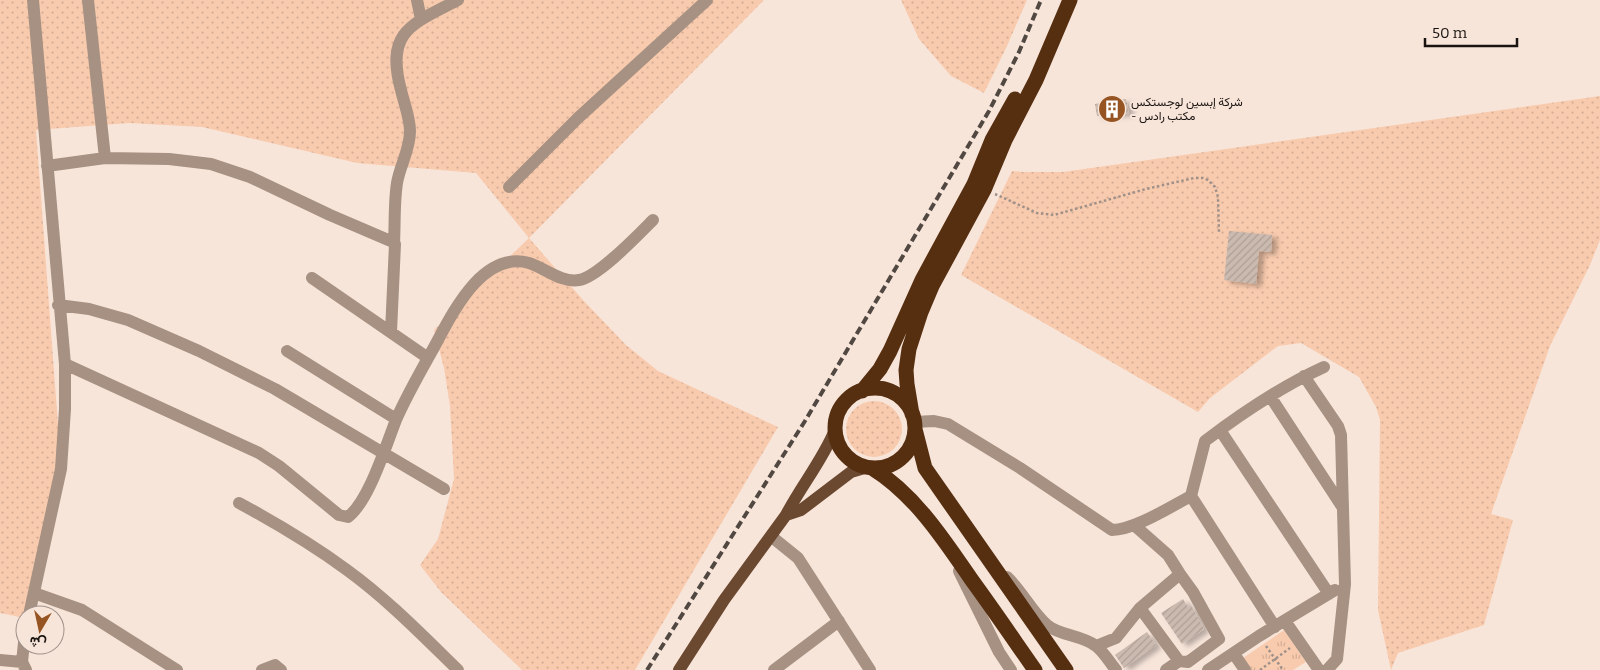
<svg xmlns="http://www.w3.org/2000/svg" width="1600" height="670" viewBox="0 0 1600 670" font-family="Bitter,Vazirmatn,serif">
  <defs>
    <pattern id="grass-dots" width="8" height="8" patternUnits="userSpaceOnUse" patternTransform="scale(1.25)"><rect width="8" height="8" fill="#f9cbae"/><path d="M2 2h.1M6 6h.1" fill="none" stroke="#d5ad95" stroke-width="1.8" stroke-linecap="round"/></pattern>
    <pattern id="park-tufts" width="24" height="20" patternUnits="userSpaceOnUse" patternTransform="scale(1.25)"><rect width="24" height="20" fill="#f9cbae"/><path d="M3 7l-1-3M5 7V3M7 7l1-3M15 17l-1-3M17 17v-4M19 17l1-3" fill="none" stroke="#d5ad95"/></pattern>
    <pattern id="building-hatch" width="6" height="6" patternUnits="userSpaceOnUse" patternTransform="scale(1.25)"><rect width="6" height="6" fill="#cbbaaf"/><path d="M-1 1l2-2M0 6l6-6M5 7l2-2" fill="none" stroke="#ae9f96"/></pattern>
    <filter id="shadow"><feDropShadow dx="5.5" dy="3" stdDeviation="2.5" flood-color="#0004"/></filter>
  </defs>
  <rect width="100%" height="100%" fill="#f8e5da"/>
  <path fill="url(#grass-dots)" d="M0,0h764l-235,238 54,62 43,45 32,26 120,56 -143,243h-113l-81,-78 -21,-27 18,-26 16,-60 -4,-73 -6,-38 -10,-38 95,-92 -53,-65 -119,-10 -155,-36 -73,-4 -93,7 23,308 -5,47 -29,133 -25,-5z
    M901,0h126l-20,46 -23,47 -33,-17 -32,-37z
    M1600,96v144l-10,25 -40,81 -59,168 22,6 -29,105 -86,28 -7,17 -13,-60 2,-190 -4,-13 -17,-30 -58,-34 -23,3 -68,52 -12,14 -237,-137 51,-104 11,1h40z
    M846 429a28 28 0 1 1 56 0a28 28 0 1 1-56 0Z"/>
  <path fill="url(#park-tufts)" d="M1284,630l22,32 -13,8h-42l-8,-12z"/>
  <path fill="url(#building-hatch)" filter="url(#shadow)" d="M1126,99l3,14 -32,3 -2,-12z
    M1229,231l43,4 -1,17 -12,-1 -3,33 -32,-4z
    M1183,599l5,8 3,-2 13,24 -22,15 -21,-31z
    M1147,632l9,13 -32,23 -9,-13z"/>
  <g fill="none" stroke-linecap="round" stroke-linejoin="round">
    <path stroke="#9f9189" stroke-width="2.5" stroke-dasharray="2.5 2.5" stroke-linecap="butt" d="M995,194l42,19 17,2 92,-26 48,-11h9l5,2 7,7 3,10 1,36
      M1266,646l17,24
      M1260,670l30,-22"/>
    <path stroke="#a69183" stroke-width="12" d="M88,0l17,158
      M417,0l4,19
      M47,166l58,-8 64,1 42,5 39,13 80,38 63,27 2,2 -4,88
      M509,187l69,-69 129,-118
      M394,244c1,-20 0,-42 3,-61 3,-18 13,-33 13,-52 0,-13 -6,-28 -9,-41 -16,-59 11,-66 57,-90
      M58,305l31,4 39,11 71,31 76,38 169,100
      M287,351l109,68
      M428,358c20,-34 50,-109 101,-95 16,5 32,20 50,17 19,-3 59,-45 74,-60
      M65,364l194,89 20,13 60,49 9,2c21,-16 38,-72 48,-97 9,-21 21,-42 32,-62l-116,-80
      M1304,376l34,50 3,9 4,149 -8,75 -10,11
      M1270,396l73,112
      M914,422l20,-1 14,3 72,44 92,62c22,0 58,-23 79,-34
      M1220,430l109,164
      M239,503c37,20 74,42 108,67 40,29 75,65 111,100
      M1134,525l34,30 12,19 13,18 26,47 -31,23 -9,-1 -13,9
      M772,537l26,21 72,112
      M959,571l40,81 12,18
      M1007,577c15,14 25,35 40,48 13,11 35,10 49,21 8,6 14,17 20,24
      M34,593l48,17 95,60
      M1140,608l39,53
      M29,615l32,-146 4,-60v-45l-32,-364
      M1285,621l34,49
      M1275,627l-84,-131 14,-55c37,-28 77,-55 119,-74
      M25,633l-3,29 4,8
      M1096,646l20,-8 24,-30 40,-34
      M1234,654l11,16
      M0,660l22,2
      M262,670l13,-5 6,5
      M774,670l65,-49
      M1208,670l51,-34 76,-46"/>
    <path stroke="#6b4830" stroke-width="12" d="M786,515l15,-5 50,-38 17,-5
      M679,670l45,-70 62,-85c15,-29 36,-54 49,-85"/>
    <path stroke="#562f11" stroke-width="15" d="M835 428a40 40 0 1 1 80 0a40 40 0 1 1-80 0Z
      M862,391l18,-22 10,-18 32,-71 52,-96 18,-44 23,-41
      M912,414l-5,-30 -1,-14 3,-21 12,-37 11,-26 52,-96 21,-50 31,-60 34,-80
      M915,429l10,39 141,202
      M872,468c42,26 71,70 99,111 22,30 43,61 64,91"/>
    <path stroke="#514842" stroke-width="4" stroke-dasharray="8 4" stroke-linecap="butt" d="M647,670l158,-249 184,-310 30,-59 22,-52"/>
  </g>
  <defs>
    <g id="building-disc" transform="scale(1.4375)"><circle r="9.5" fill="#965422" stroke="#f8e5da"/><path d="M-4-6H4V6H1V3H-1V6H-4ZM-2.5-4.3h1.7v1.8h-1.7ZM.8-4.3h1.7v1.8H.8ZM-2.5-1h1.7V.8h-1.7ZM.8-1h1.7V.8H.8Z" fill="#fff"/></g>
  </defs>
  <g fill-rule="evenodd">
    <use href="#building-disc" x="1112" y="109"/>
  </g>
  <g text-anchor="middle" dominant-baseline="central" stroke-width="4" stroke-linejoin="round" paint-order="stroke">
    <g font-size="12" fill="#1a1410" stroke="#f8e5da" text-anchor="start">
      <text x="1131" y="102">شركة إبسين لوجستكس<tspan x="1131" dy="14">- مكتب رادس</tspan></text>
    </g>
  </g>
  <g transform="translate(40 630) rotate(189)"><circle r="24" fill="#f8e5da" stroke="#9f9189"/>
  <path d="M0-4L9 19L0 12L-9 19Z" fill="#965422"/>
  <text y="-8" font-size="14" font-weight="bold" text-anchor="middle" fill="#1a1410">ش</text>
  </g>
  <path d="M1425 38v8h92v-8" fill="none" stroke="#1a1410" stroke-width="2.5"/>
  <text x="1432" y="38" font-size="15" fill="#1a1410" stroke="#f8e5da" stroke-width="4" paint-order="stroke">50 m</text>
</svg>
